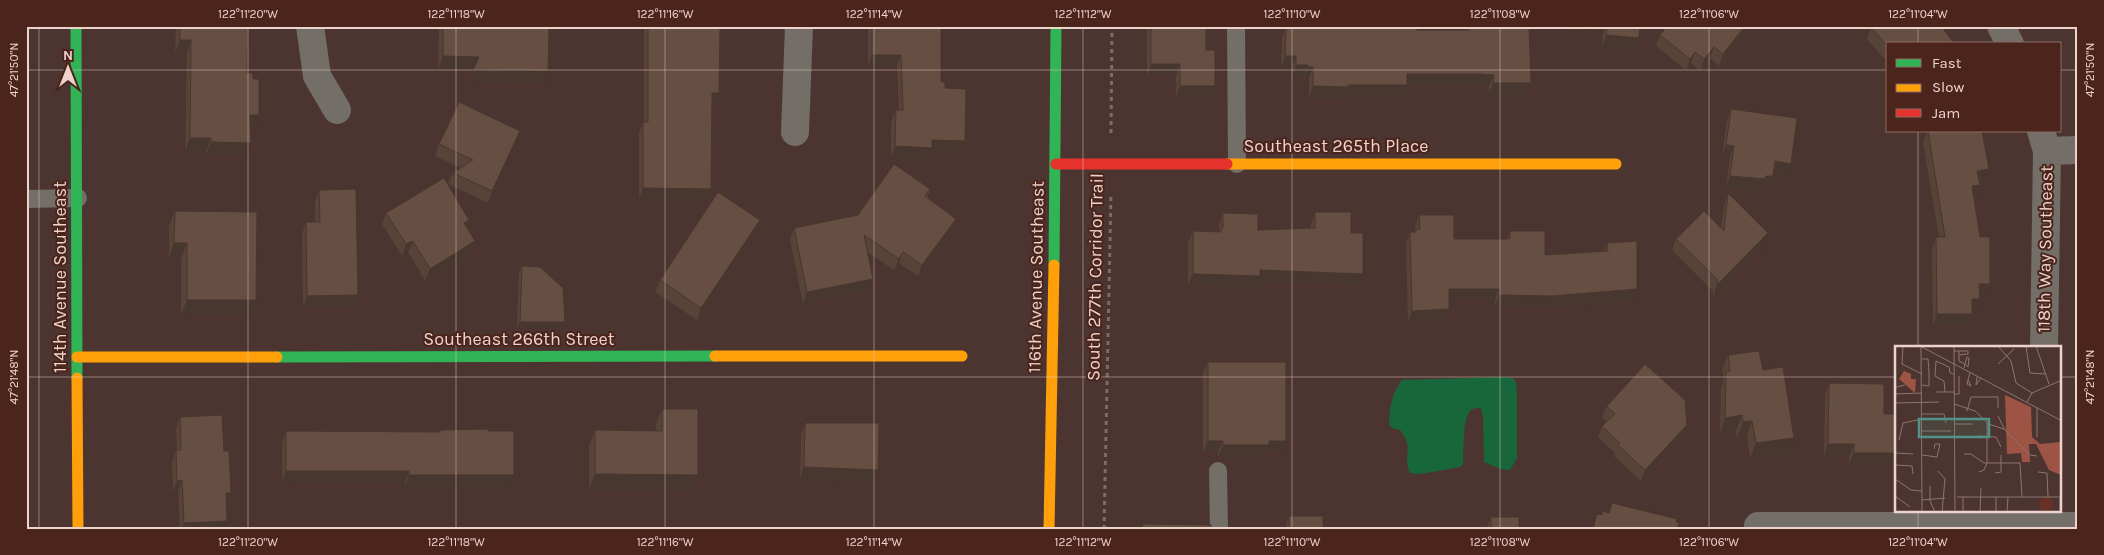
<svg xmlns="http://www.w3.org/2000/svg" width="2104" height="555" viewBox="0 0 2104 555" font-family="Karla,sans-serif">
  <rect width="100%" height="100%" fill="#4c3530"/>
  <path fill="#18673a" d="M1503,377l10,1 3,4 1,11v65l-7,12 -10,-1 -16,-7 -1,-46 -2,-8c-4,0 -9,0 -11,3 -8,10 -6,40 -7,53l-3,3 -39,7 -11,-1c-8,-18 5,-25 -10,-43l-8,-2 -3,-4c1,-17 2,-30 13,-44z"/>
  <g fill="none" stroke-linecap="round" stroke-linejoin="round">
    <path stroke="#786f6a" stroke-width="3" stroke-dasharray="4 4" stroke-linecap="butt" d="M1111,133l1,-107
      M1104,529l7,-335"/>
    <path stroke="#736e68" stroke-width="18" d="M1236,26l1,138
      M26,199l52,-1
      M1218,471l1,58"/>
    <path stroke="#736e68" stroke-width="28" d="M310,26l7,50 20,34
      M2001,26l9,18
      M2041,131l6,20 -3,197
      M795,132l4,-106
      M2047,151l31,-1
      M1758,526h320"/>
    <path stroke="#30b455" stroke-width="11" d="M76,26l1,352
      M1054,265l2,-239
      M277,357l438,-1"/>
    <path stroke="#ff9f0a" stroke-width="11" d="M1227,164h389
      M715,356h247
      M77,357h200
      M77,378l1,151
      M1049,529l5,-264"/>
    <path stroke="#e5322d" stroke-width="11" d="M1056,164h171"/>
  </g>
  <path fill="#584339" d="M176,26h72l-1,47 7,55h-3l-5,28 -40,-1v-4h-21l2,-98h-12z
    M439,26h110l-5,58 -75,-1 4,-13 -35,-1z
    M644,26h76l-1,67 -4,11h-3l-1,85 -4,11 -68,-1v-66l4,-11h1z
    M868,26h73v56l4,6 20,53 -4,12 -31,-1 -3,7 -36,-1v-36l5,-12h3l-2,-44h-29z
    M1147,26h59v24l9,36 -4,12 -35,-1v-21h-29z
    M1308,26h109v4h48v-4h64l2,57 -4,12 -38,-1v-8l-12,-1h-70l-4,12h-58l-1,1h-35v-20h-5v-2h-12v-8h-11l1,-29 4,-12h21z
    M1573,26h67l-1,12 -4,12 -33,-3 1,-14 -31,-3z
    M1667,26h81l-2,5 -27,35 -9,-8 -10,13 -9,-8 -5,7 -30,-24 4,-11z
    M1871,27l17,17v19l-21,-24z
    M1731,109l56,66 -13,-2 -5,15 -7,-1 -1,4 -35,-3 4,-31h-8l5,-36z
    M1928,131l61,38 -5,12 -5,1 -4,15h-1l12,98 -7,1 -4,15h-3l-4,14 -35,1 -1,-77 4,-12h3l-16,-94z
    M516,143l-28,60 -40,-19 5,-11 8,-5 -26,-12 4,-12z
    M930,189l-3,9 29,21 -4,12 -34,45 -19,-13 -5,7 -27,-18 1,38 -65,14 -13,-65 4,-11 64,-13z
    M319,190l39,105 -4,11 -51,1 -1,-73 4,-12h9v-20z
    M1728,193l35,52 -50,52v-6l-41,-41 4,-11 45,-10 3,-24z
    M175,211l81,89 -6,16 -69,-1v-56h-12v-33z
    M1315,212l36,21 8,52 -101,-3 -2,5 -68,-2v-42l5,-12 26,1v-7l4,-12 35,17 53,-2v-4z
    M386,213l81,14 8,14 -4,12 -46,27 -17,-28 -6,4 -20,-32z
    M1419,215l35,24h53l3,-8 35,24 59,-3 3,-9 26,57 -85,7 -53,-1v-6h-46v9l-4,11 -37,2 -2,-79 4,-11h5v-6z
    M755,231l-58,89 -42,-28 5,-12z
    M522,266l41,62h-46l2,-56z
    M1728,355l35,15 25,83 -38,6 -3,-23 -10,2 -1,-7 -16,3 1,-46 3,-9 -2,-9z
    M1208,362l74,90h-16l-1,5h-47v-5h-15v-79z
    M1829,383l55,31 -35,50v-8h-25l1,-61z
    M1607,406l80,19 -4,11 -42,45 -27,-25 1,-3 -17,-16 4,-11 5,-4 -5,-5z
    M662,409l36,66 -6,15h-103v-44l6,-16 61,1v-7z
    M180,417l44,34 7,42 -5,12 -2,24h-44l-2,-37h-5l-1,-30 4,-12h1l-1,-21z
    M805,423l69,58 -74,-2 1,-44z
    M440,430l48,1 22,55 -105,1v-4l-123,-1v-39l4,-12 153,1z
    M1289,516l34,13h-182l2,-5 80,4h62z
    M1491,517l28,12h-33z"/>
  <path fill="#47372e" d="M1574,26h32l-3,7 -31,-3z
    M1745,26h3l-2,5 -27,35 4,-12z
    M1606,35l33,3 -4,12 -33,-3z
    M180,40h11l-4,13h-12z
    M1714,47l-4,11 -10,13 4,-12z
    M1695,52l-4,11 -5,7 4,-11z
    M872,55h29l-4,11h-29z
    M443,56l36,1 -4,13 -37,-1z
    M1285,56h11l-4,12h-11z
    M1151,64h29l-4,12h-29z
    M1296,65h12l-4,11h-12z
    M1308,67h5l-4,11h-5z
    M473,70l75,1 -4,13 -75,-1z
    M1407,74h74l13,1 -5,11 -12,-1h-74z
    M1493,83h38l-4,12 -38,-1z
    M1348,85h59l-4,12h-58l-1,1h-35l4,-12z
    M1180,86h35l-4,12 -35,-1z
    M712,93h7l-4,11h-7z
    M250,115h9l-5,13h-8z
    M520,131l-4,12 -28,60 4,-12z
    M190,138h21l-5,13h-21z
    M932,140l33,1 -4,12 -31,-1 -3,7 -36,-1 4,-12z
    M211,142l40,1 -5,13 -40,-1z
    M1726,145l8,1 -4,11h-8z
    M1775,161l16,3 -4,11 -16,-2z
    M1989,169l-5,12 -11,2 4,-12z
    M1730,176h43l-4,12 -7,-1 -1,4 -35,-3z
    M1980,185l-5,12 -7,1 4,-12z
    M643,188l68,1 -4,11 -68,-1z
    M956,219l-4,12 -34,45 4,-11z
    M760,220l-5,11 -58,89 4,-12z
    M1768,233l-5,12 -50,52 4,-12z
    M413,241l-5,11 -6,4 4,-12z
    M475,241l-4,12 -46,27 5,-11z
    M174,243h13l-6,16h-12z
    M903,252l-4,11 -5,7 5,-11z
    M1260,270l103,4 -4,11 -101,-3 -2,5 -68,-2 5,-11z
    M873,279l-5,11 -65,14 4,-12z
    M1979,284h11l-4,11 -11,1z
    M1449,289h50l-4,11h-50z
    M1637,289l-4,11 -85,7 -53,-1 4,-11z
    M358,295l-4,11 -51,1 4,-11z
    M1972,299h8l-5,12h-7z
    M187,300h69l-6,16 -69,-1z
    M1449,309l-4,11 -37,2 4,-11z
    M1937,314h35l-4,11 -35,1z
    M520,322h45l-2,6h-46z
    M1742,415l-6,16 -16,3 5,-16z
    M1752,421l-5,15 -10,2 6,-16z
    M1687,425l-4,11 -42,45 4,-11z
    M1794,438l-6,15 -38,6 6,-16z
    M1208,441h15l-5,11h-15z
    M1269,441h17l-4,11h-16l-1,5h-47l5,-12z
    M1828,444h26l-5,12h-25z
    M1854,453h42v11h-47z
    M804,467l74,3 -4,11 -74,-2z
    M286,471h123l-4,12 -123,-1z
    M595,474l103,1 -6,15h-103z
    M409,475h105l-4,11 -105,1z
    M182,480l-4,12h-5l4,-11z
    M226,493h5l-4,12h-5z
    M227,521l-3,8h-42l2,-6z"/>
  <path fill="#664e42" stroke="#47372e" d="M180,26h68l-1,47h6v6h6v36h-9l1,28 -40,-1v-4h-21l1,-98h-11z
    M443,26h106l-1,45 -75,-1 6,-13 -36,-1z
    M648,26h72l-1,67h-7l-1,96 -68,-1v-66h5z
    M872,26h69v56h4v6l21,1 -1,52 -33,-1v8l-37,-2 1,-36h7l-2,-55h-29z
    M1151,26h55v24h9v36h-35v-22h-29z
    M1309,26h108v4h52v-4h60l2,57h-38l1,-8 -13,-1h-74v11h-59v2l-35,-1v-19h-5v-2h-12v-9h-11l1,-29h23z
    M1607,26h33l-1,12 -33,-3z
    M1667,26h78l-22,28 -9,-7 -10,12 -9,-7 -5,7 -30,-24z
    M1872,26h69l14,18h-67v3l-17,-20z
    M459,102l61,29 -28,60 -39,-18 20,-13 -34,-16z
    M1731,109l66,9 -6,46 -16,-3 -2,15h-7l-1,3 -35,-3 4,-30 -8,-1z
    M1928,131h54l7,38 -12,2 3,14 -8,1 8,51h10v47h-11l1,15h-8v15h-35l-1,-77h9z
    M894,164l36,25 -5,7 31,23 -34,46 -19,-13 -4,7 -35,-24 9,44 -66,13 -13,-64 64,-13z
    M444,178l25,42 -5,3 11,18 -45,28 -17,-28 -7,3 -20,-31z
    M356,189l2,106 -51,1 -1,-74h14l-1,-32z
    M718,192l42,28 -59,88 -41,-28z
    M1728,193l40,40 -51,52 1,-5 -42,-41 28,-28 20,20z
    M175,211l82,1 -1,88h-69v-57h-13z
    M1315,212h36v21h12v41l-103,-4v6l-67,-2v-43l28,1v-4h2v-15l35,1v16l57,-2z
    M1419,215h35v24h56v-8h35v24l63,-4 -1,-8 30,-2v48l-85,7 -53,-1v-6h-50v20l-37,2 -2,-79h6v-3h4z
    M522,266l18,1 23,21 2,34h-45z
    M1759,351l4,19 20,-3 11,71 -38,5 -4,-22 -9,1 -1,-7 -17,3 1,-46 4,-1 -2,-16z
    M1208,362h78v79h-17v4h-46v-4h-15z
    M1645,364l40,36 2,25 -42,45 -27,-25 2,-2 -18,-17 13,-12 -8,-8z
    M1829,383l55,1v30h12v39h-42v-9h-26z
    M662,409h36v66l-103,-1v-44l67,1z
    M222,415l2,36h5l2,42h-5l1,28 -43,2 -2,-43 -5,1 -1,-31h5l-1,-33z
    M805,423h74l-1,47 -74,-3z
    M488,429v2h26v44h-105v-4h-123v-40l154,1v-2z
    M1612,503l65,16 -1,3 3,1 -2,6h-84l4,-15 5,1v-4l7,2z
    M1289,516h34v13h-181l1,-5 68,1v3h78z
    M1491,517h28v12h-28z"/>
  <path fill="none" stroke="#eed3cd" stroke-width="1" stroke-opacity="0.45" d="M39,26v503M248,26v503M456,26v503M665,26v503M874,26v503M1083,26v503M1292,26v503M1500,26v503M1709,26v503M1918,26v18M26,70h1862M2060,70h18M1918,131v217M26,377h1870M2060,377h18M1918,511v18"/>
  <g text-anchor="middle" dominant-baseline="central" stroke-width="4" stroke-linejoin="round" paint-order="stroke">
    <g font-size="18" fill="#eed3cd" stroke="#4b241b">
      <text x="1336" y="146">Southeast 265th Place</text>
      <text transform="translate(2045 249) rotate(-89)">118th Way Southeast</text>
      <text transform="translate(60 277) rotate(-90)">114th Avenue Southeast</text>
      <text transform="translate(1036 277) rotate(-89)">116th Avenue Southeast</text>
      <text transform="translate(1095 277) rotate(-89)">South 277th Corridor Trail</text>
      <text x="519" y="339">Southeast 266th Street</text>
    </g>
  </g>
  <g transform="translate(1895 346)">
    <rect width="166" height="166" fill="#4c3530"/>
    <path d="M144 158a7 7 0 1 1 14 0a7 7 0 1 1-14 0Z" fill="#693125"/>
    <path d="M9,25l7,3v5h5l-1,14 -16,-14zM110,49l26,12 1,30 8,7 21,-2v33l-12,-5 -13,-26h-7l1,18h-8l-1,-9 -14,1z" fill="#9e5444"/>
    <path fill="none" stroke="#8d746f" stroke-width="1" d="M8,0l-1,18 20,10M25,0l142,75M59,0l1,166M103,0l13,15 5,22 16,10M131,0l4,27 16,1M141,0l13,38M26,1l1,165M59,5h5v10l6,3 -1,4M64,5h9v3l-9,1M72,11l2,1 -1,9 -3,-3zM27,13h6l1,13v14l-7,-1M103,18l16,-15M82,31l-1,8 5,-7M73,34l3,6 -4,-2 2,-8 1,-3M41,46h18M50,46l-1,-11 -9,-5 1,-15 13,6 1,6 4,1M0,47l1,-6 9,-2M0,48l27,-1M59,48h5v-18M132,56l5,-9 30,-13M0,57l44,-1M59,58l21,7 12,11v41l-3,7 -5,2M142,62v29M72,65l4,-14h27v11M27,68h22l2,9M103,70l7,14 25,25 7,1M8,77l19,-4M59,78h19M93,78l16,5M27,85h29M83,90l18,1 5,10M4,94l4,-17M0,107l18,1M69,108h7l13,9h36l2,34M27,109l15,2 3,-13h-5l-1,5M0,119l17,1 1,8M43,125l7,8 -3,33M143,126l9,1 1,24M100,127l6,-1v-17M0,133l16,11 11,1M35,140v15l5,11M0,150l15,11M62,151h105M68,151v15M101,151v15M27,154l23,-2M85,166l1,-24M112,166l1,-15M165,166v-15"/>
    <path fill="#52928a" fill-opacity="0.15" stroke="#52928a" stroke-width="2.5" d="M24,73h70v18h-70z"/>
    <rect width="166" height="166" fill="none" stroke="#eed3cd" stroke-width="2.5"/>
  </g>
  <rect width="2104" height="555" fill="none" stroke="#4b241b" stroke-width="55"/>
  <rect x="1886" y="42" width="175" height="90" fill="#4b241b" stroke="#8c6a62"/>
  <rect x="1896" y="59" width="25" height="8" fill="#30b455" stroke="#8c6a62"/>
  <text x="1932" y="68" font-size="15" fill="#eed3cd">Fast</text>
  <rect x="1896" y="84" width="25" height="8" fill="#ff9f0a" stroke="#8c6a62"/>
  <text x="1932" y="92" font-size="15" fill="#eed3cd">Slow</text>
  <rect x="1896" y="109" width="25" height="8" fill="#e5322d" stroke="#8c6a62"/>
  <text x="1932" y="118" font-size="15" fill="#eed3cd">Jam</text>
  <g transform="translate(68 68)" stroke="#4b241b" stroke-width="4" paint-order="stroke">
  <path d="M0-4L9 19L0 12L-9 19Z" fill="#eed3cd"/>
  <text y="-8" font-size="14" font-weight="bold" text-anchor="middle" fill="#eed3cd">N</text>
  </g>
  <rect x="28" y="28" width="2048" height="500" fill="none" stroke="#eed3cd" stroke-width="2"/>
  <g font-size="12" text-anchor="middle" fill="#eed3cd">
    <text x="248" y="18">122°11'20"W</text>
    <text x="456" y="18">122°11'18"W</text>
    <text x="665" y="18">122°11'16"W</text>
    <text x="874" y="18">122°11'14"W</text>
    <text x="1083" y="18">122°11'12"W</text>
    <text x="1292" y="18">122°11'10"W</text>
    <text x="1500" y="18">122°11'08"W</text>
    <text x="1709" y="18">122°11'06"W</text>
    <text x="1918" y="18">122°11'04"W</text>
    <text transform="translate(14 70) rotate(-90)" y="4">47°21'50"N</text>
    <text transform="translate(2090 70) rotate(-90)" y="4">47°21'50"N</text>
    <text transform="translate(14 377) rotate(-90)" y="4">47°21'48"N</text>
    <text transform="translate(2090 377) rotate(-90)" y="4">47°21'48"N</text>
    <text x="248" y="546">122°11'20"W</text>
    <text x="456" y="546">122°11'18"W</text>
    <text x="665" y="546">122°11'16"W</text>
    <text x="874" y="546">122°11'14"W</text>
    <text x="1083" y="546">122°11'12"W</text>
    <text x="1292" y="546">122°11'10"W</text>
    <text x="1500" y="546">122°11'08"W</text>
    <text x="1709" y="546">122°11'06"W</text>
    <text x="1918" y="546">122°11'04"W</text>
  </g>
</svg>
